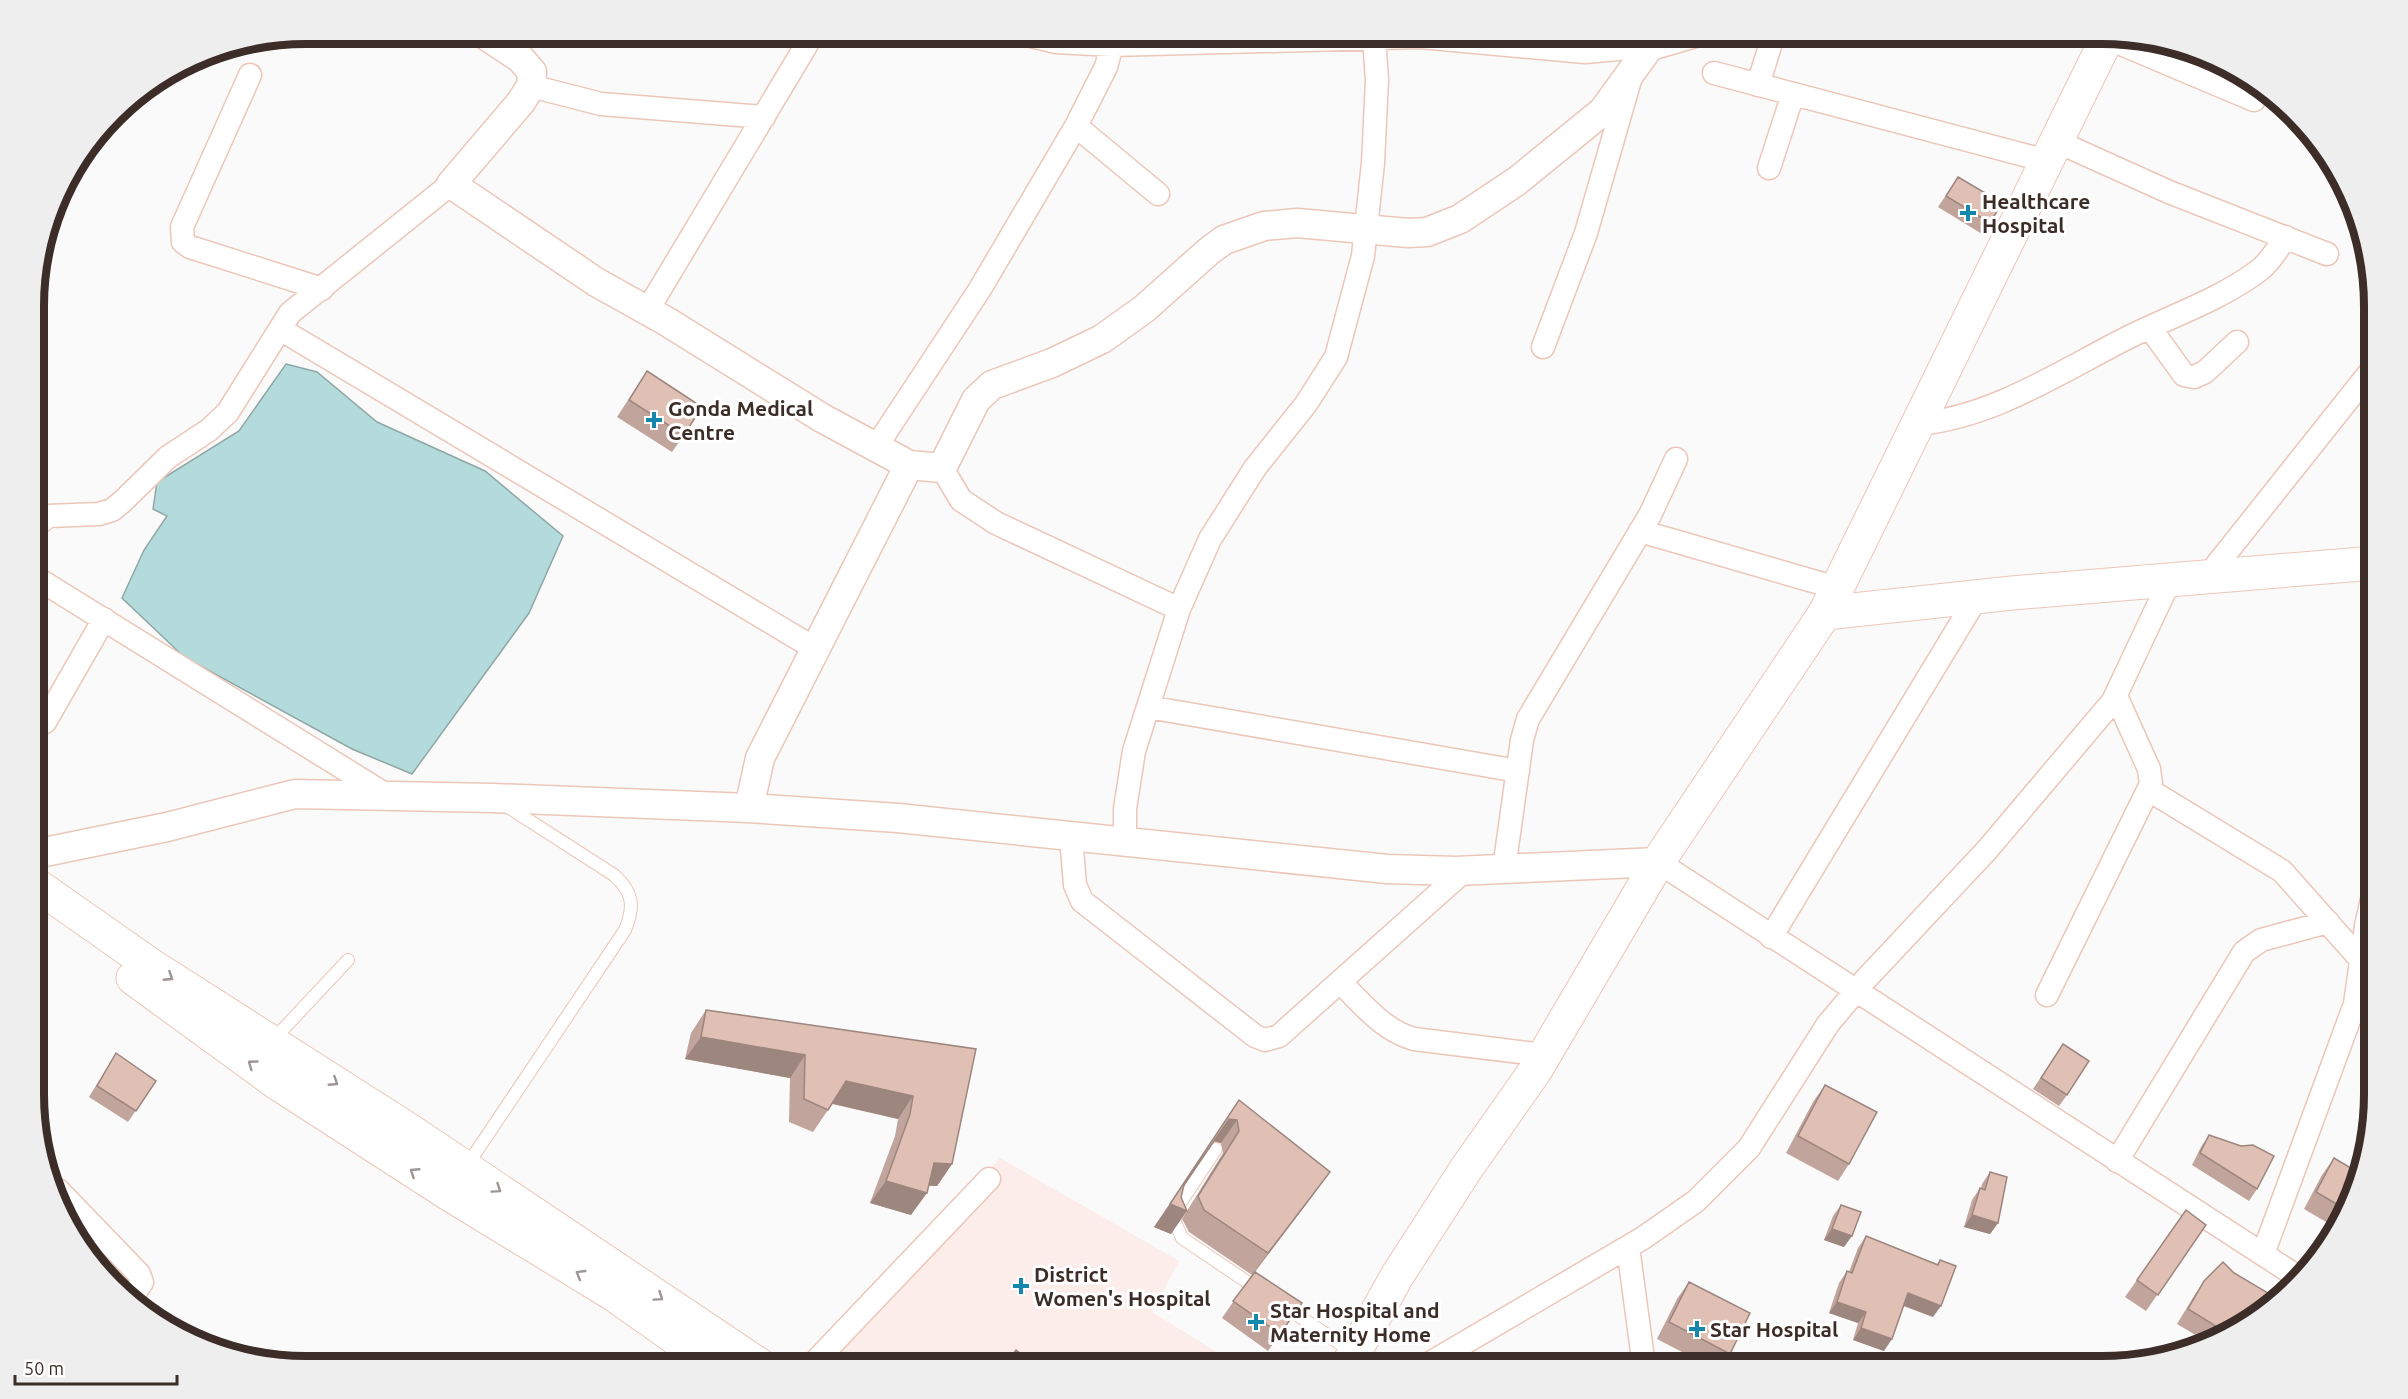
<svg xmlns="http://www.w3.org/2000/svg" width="2408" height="1399" viewBox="0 0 2408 1399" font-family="Ubuntu,sans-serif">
  <rect width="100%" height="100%" fill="#fafafa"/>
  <path fill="#fcecea" d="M1000,1158l179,103 -27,51 87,54h-421l-9,-8z"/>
  <path fill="#b4dbdc" stroke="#90a7a6" stroke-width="1.5" d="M286,364l31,8 60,50 108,49 78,65 -34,77 -117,161 -60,-25 -168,-92 -62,-59 22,-48 23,-34 -14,-7 4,-27 82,-51z"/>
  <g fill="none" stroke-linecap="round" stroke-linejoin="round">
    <g stroke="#ecc6b8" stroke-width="14">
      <path id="service" d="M273,1040l75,-80
        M1216,1149l-41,62 -1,9 8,18 77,52
        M466,1167l159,-237c10,-24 8,-38 -11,-55l-109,-70
        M1281,1304l73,49"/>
    </g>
    <g stroke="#ecc6b8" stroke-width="25">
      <path id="minor" d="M1019,33l37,9 56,3 308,-8 165,15 65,-6
        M2107,38l147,62
        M1714,73l333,88
        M250,75l-68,152 1,15 7,5 132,42
        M1758,85l16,-52
        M531,86l70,18 163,13
        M1076,126l82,68
        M2056,141l113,51 158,62
        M1769,168l24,-74
        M647,311l160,-267
        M2150,328l34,47 10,2 11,-5 32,-30
        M280,329l534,319
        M1543,347l43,-114 44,-153
        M1918,424c75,-7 142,-52 209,-86 44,-22 90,-37 130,-66 13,-9 20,-23 29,-35
        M876,447l104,-158 96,-163 30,-59 6,-22
        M942,468l19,32 35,23 183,86
        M35,527l13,-11 51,-2 13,-4 11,-9 45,-44 41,-27 19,-18 62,-99 161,-129
        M1640,531l197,57
        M35,577l353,219
        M2207,577l167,-210
        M1148,707l370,64
        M45,722l59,-103
        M2149,790l133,81 80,90
        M1071,837l4,48 7,16 173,135 10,4 14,-4 185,-165
        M1125,843v-34l9,-58 45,-142 31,-70 45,-71 51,-64 30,-47 27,-101 10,-93 4,-83 -3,-42
        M1658,862l643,417
        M1504,869l18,-129 6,-21 122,-204 26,-56
        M1771,937l206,-340
        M1340,982c23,22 42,48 74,57l130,16
        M2047,995l104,-211 -2,-15 -33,-73
        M2117,1161l127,-209 17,-12 67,-18
        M58,1190l81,84 3,8 -9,14
        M1628,1247l16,119
        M2263,1254l92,-250 11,-78 8,-36
        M811,1366l178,-187
        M1425,1366l218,-128 53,-37 53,-53 79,-124 37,-44 122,-130 126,-149 57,-121"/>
    </g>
    <g stroke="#ecc6b8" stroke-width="31">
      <path id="tertiary" d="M482,33l38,25 12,14 -1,14 -10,16 -70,82 145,98 70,39 156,97 87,47 33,3 34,-68 16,-15 60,-22 50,-24 42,-30 65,-58 15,-11 40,-14 33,-3 111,10 19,-1 33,-13 57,-38 86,-70 47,-65 45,-13
        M749,808l11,-50 149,-293
        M35,854l132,-27 128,-33 198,4 256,10 149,10 489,51 69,2 202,-9"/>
    </g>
    <g stroke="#ecc6b8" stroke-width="35">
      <path id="secondary" d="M1825,613l284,-579"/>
    </g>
    <g stroke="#ecc6b8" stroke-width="35">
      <path id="primary" d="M1347,1366l50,-90 69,-107 69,-98 123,-209 167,-249 187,-20 362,-30"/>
    </g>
    <g stroke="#ecc6b8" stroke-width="35">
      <path id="trunk" d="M35,884l117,82 257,164 352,236
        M133,978l144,105 172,111 164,100 102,72"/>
    </g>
    <use href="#service" stroke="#fff" stroke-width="12"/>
    <use href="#minor" stroke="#fff" stroke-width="22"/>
    <use href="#tertiary" stroke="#fff" stroke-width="28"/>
    <use href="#secondary" stroke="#fff" stroke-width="33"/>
    <use href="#primary" stroke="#fff" stroke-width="33"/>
    <use href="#trunk" stroke="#fff" stroke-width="33"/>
  </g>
  <path fill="#c1a49b" d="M1958,177l32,46 -8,11 -44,-27z
    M647,371l37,64 -12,17 -55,-35z
    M706,1010l270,39 -24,115 -15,22h-9l-17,29 -41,-12 25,-67 3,-17 -66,-15 -19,28 -24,-10 1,-44 -105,-19 6,-26z
    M2063,1044l4,51 -8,11 -26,-17z
    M116,1053l40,28 -28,41 -39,-25z
    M1825,1085l24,79 -11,17 -52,-28 27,-51z
    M1239,1100l75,94 -59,78 47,31 -34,48 -46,-33 30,-43 -63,-43 -7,-13 41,-66 -2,-10 -8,-2 -29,44 -13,49 -17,-7z
    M2209,1135l32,11 16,43 -8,12 -57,-36 9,-18z
    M2334,1158l22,13 -18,58 -34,-20 18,-34z
    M1990,1172l8,51 -8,11 -26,-7 8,-27 8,-12h1l1,-4z
    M1841,1205l3,42 -20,-7 9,-24z
    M2186,1210l20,15 -60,86 -21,-14z
    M1866,1236l71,28 3,-4 -7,57 -30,-11 -19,45 -31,-11 5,-17 -29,-10 10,-30 8,-12 2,1 9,-24z
    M2234,1273l5,56 -35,11 -27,-16 17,-28 10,-15z
    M1689,1282l41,72 -8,12h-13l-52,-27 20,-40z"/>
  <path fill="#9d867e" d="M701,1037l104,18 -15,23 -105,-19z
    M846,1081l67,15 -15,23 -68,-16z
    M1229,1119l8,1 -16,23 -8,-2z
    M934,1163l18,1 -15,22 -19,-1z
    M1330,1172l-16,22 -62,81 16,-22z
    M886,1181l41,12 -16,22 -41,-12z
    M1170,1204l17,7 -16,23 -17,-7z
    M1972,1215l26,8 -8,11 -26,-7z
    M1832,1229l20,7 -8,11 -20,-7z
    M1908,1293l33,13 -8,11 -33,-13z
    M1837,1302l29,10 -8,11 -29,-10z
    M1861,1328l31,11 -8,12 -31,-11z"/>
  <path fill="#e0bfb4" stroke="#9d867e" stroke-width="1.5" d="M1958,177l44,26 -12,20 -44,-27z
    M647,371l55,36 -18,28 -55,-35z
    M706,1010l270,39 -24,115 -18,-1 -7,30 -41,-12 24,-67 3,-18 -67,-15 -18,29 -24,-11 1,-44 -104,-18z
    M2063,1044l26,17 -22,34 -26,-17z
    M116,1053l40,28 -20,30 -39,-25z
    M1825,1085l52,27 -28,52 -51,-28z
    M1239,1100l91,72 -62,81 -64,-43 -6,-14 41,-65 -2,-11 -8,-1 -45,66 -3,12 6,14 -17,-7z
    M2209,1135l32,11 12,-1 21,11 -17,33 -57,-36z
    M2334,1158l22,13 -11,38 -29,-17z
    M1990,1172l17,5 -9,46 -26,-8 8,-27 5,2z
    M1841,1205l20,7 -9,24 -20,-7z
    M2186,1210l20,15 -48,70 -21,-15z
    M1866,1236l72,29 2,-5 16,6 -15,40 -33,-13 -16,46 -31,-11 5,-16 -29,-10 10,-31 5,2z
    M2223,1262l11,11 44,26 -39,30 -12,4 -39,-24 16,-28z
    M1255,1272l47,31 -22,31 -47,-33z
    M1689,1282l61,31 -20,41 -61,-32z
    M1016,1350l22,16h-33z"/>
  <defs><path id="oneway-chevron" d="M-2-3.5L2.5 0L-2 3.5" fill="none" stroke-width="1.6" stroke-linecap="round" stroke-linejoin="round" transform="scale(1.5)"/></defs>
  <g stroke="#9e9694">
    <use href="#oneway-chevron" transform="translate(169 977) rotate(33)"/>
    <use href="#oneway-chevron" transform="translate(252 1064) rotate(-144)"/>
    <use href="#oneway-chevron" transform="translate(334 1082) rotate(33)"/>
    <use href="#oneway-chevron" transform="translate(414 1172) rotate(-147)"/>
    <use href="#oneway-chevron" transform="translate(497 1189) rotate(34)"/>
    <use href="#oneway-chevron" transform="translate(580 1274) rotate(-149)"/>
    <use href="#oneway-chevron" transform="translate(659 1297) rotate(34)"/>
  </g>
  <g fill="#1487ad" stroke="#fff" stroke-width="2">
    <path d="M1965 204h6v6h6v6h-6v6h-6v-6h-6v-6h6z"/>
    <path d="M651 411h6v6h6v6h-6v6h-6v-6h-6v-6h6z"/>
    <path d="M1018 1277h6v6h6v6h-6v6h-6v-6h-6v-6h6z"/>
    <path d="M1253 1313h6v6h6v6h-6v6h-6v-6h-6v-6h6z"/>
    <path d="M1694 1320h6v6h6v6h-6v6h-6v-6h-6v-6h6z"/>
  </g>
  <g text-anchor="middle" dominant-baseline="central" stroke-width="6" stroke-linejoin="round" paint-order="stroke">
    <g font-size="21" font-weight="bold" fill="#3c2d28" stroke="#fff" text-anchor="start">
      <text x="1982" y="201">Healthcare<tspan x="1982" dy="24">Hospital</tspan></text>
      <text x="668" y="408">Gonda Medical<tspan x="668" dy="24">Centre</tspan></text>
      <text x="1034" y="1274">District<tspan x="1034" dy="24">Women's Hospital</tspan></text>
      <text x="1270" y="1310">Star Hospital and<tspan x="1270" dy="24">Maternity Home</tspan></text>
      <text x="1710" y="1329">Star Hospital</text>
    </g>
  </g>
  <path d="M0 0H2408V1399H0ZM306 44H2102A262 262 0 0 1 2364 306V1094A262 262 0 0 1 2102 1356H306A262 262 0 0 1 44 1094V306A262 262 0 0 1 306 44Z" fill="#efeeee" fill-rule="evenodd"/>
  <path fill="none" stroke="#3c2d28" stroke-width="8" d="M306 44H2102A262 262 0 0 1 2364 306V1094A262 262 0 0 1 2102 1356H306A262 262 0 0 1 44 1094V306A262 262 0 0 1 306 44Z"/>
  <path d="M15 1375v9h162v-9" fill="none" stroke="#3c2d28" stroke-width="3"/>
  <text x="24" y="1375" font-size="18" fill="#3c2d28" stroke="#ffffff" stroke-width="4.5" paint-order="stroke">50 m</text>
</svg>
